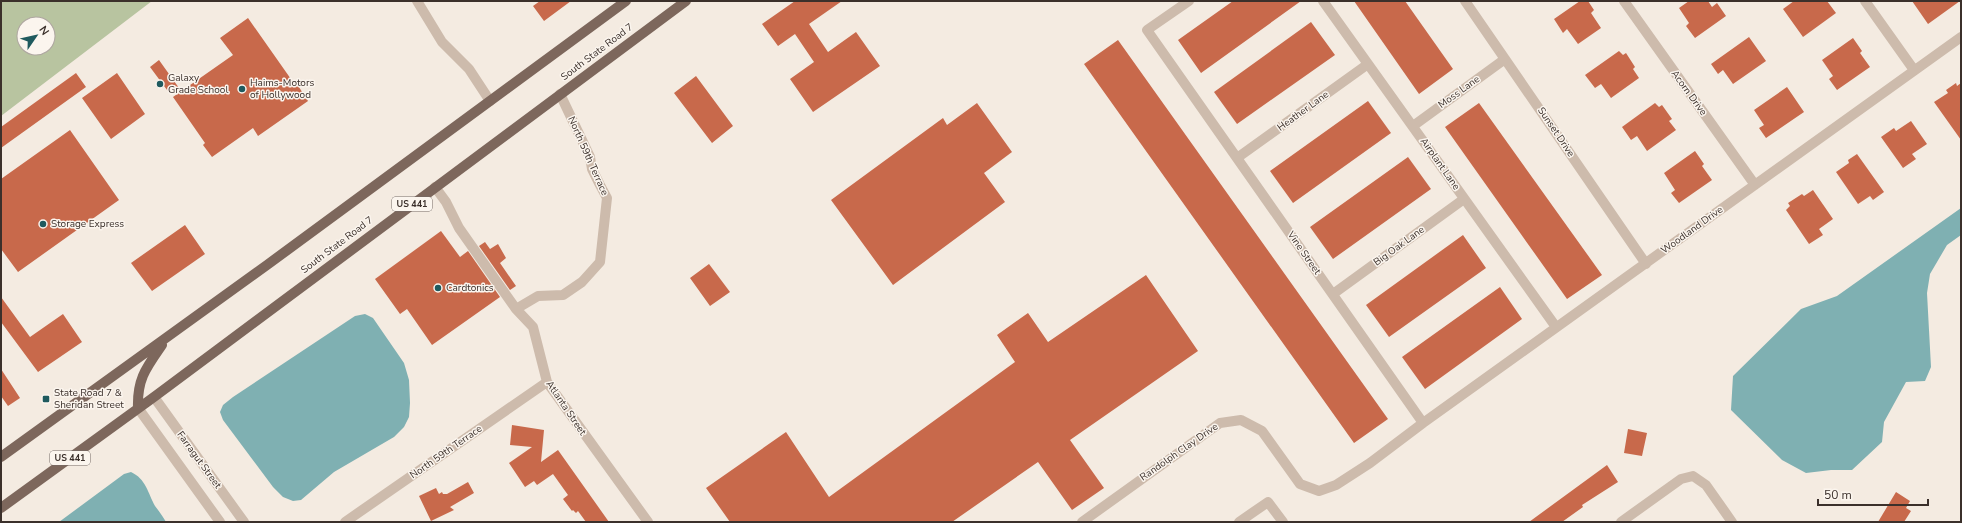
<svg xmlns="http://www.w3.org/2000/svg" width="1962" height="523" viewBox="0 0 1962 523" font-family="'Nunito Sans',sans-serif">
  <rect width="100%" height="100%" fill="#f4ebe1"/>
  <path fill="#b8c4a0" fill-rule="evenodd" d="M1,1h151l-151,115zM24,24h24v24h-24z"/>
  <path fill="#7fb0b2" d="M1961,208v27l-14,10 -17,29 -3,19 4,74 -6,14 -19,1 -22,40 -2,20 -30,28h-21l-25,3 -24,-13 -51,-50 2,-34 68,-67 36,-13z
    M365,314l8,4 31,45 5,17 1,23 -1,14 -5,10 -10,10 -60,35 -33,28 -8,1 -10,-4 -10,-10 -50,-67 -3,-8 3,-7 10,-8 122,-81z
    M131,472c15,7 17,21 24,34 4,5 8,11 11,16h-107l65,-48z"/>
  <path fill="#c8694b" d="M540,1h31l-27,20 -11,-15z
    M795,1h47l-33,23 19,28 28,-20 24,34 -67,46 -23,-33 24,-17 -19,-28 -17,12 -16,-22z
    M1233,1h68l-100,72 -23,-33z
    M1354,1h51l48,68 -34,25z
    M1580,1h8l6,9 -3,3 10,15 -23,16 -11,-15 -4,4 -9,-14z
    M1689,1h19l4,6 5,-4 9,13 -31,22 -9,-12 3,-3 -10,-15z
    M1794,1h33l9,12 -33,24 -20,-28z
    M1912,1h48l-32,23z
    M248,18l45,64 2,-1 13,20 -50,35 -5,-8 -41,29 -9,-12 2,-2 -32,-46 60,-42 -13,-17z
    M1311,22l24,33 -98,69 -23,-32z
    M1749,37l17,24 -33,23 -10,-14 -5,4 -7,-10z
    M1853,38l9,13 -2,2 10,14 -33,23 -8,-11 4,-3 -11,-16z
    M1118,40l270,379 -34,24 -270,-379z
    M1619,51l4,4 3,-2 9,14 -2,2 6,9 -28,20 -10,-14 -6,4 -10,-13z
    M159,60l20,28 -9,6 -20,-27z
    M76,73l10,14 -85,61v-21z
    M117,73l28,41 -34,25 -29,-41z
    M696,76l37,50 -21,17 -38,-50z
    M1956,83l1,3 4,-3v57l-27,-38 14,-9 -2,-3z
    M1787,87l17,25 -38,26 -7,-10 5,-3 -10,-15z
    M1368,101l23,32 -98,70 -23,-32z
    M977,103l35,49 -28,21 21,29 -112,83 -62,-85 112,-82 4,7z
    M1479,103l123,172 -35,24 -122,-172z
    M1655,103l4,4 3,-2 10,14 -3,2 7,9 -29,21 -10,-15 -6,4 -9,-13z
    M1911,121l16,23 -15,10 4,5 -13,9 -22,-31 13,-9 2,3z
    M70,130l49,70 -101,72 -17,-23v-70z
    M1695,151l9,13 -2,2 10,14 -33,23 -8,-10 4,-3 -11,-17z
    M1857,154l27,38 -11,8 -3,-4 -12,8 -22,-32 13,-9 -1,-3z
    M1408,157l23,32 -98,70 -23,-32z
    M1813,190l20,29 -14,10 4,6 -14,9 -23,-34 4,-4 -2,-3 14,-9 2,2z
    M185,225l20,29 -53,37 -21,-28z
    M441,231l19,26 8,-6 32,46 -68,48 -25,-36 -7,5 -25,-35z
    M1463,235l23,33 -97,69 -23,-32z
    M485,242l5,7 8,-5 8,14 -6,5 16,23 -6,4 -31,-44z
    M709,264l21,28 -20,14 -20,-28z
    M1146,275l52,76 -128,89 34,48 -32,22 -34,-48 -86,60h-222l-24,-34 80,-56 43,65 186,-135 -18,-27 31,-22 20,29z
    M1500,287l22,32 -97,70 -23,-32z
    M1,297l29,40 33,-23 19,28 -44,30 -37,-50z
    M1,369l19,29 -12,8 -7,-10z
    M512,425l32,5 -3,32 17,-12 51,72h-23l-8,-11 -2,2 -3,-3 -1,1 -9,-12 5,-4 -15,-21 -16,11 -3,-4 -9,6 -16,-24 23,-16 -22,-2z
    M1628,429l19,4 -5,23 -18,-3z
    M1607,465l11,17 -36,23 1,2 -21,15h-33z
    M468,482l6,11 -24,14 4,3 -23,11 -12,-25 17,-8 3,6 3,-2 1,2h4z
    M1896,492l14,9 -4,7 5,3 -7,11h-26z"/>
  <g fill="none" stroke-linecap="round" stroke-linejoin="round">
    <path stroke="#cdbbac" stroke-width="10" d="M417,1l25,41 27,27 21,32
      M1189,1l-42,29 276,393
      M1323,1l233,326
      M1465,1l181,263
      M1624,1l131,184
      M1865,1l49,69
      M1413,126l92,-67
      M1237,158l131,-94
      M435,187l11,15 13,26 57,81 17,18 14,55 101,140
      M1333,294l131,-95
      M516,309l22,-13 25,-1 19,-13 18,-20 7,-64 -7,-13 -8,-16 -2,-12 -30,-63
      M154,397l90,125
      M138,408l82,114
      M345,522l202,-140
      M1082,522l138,-99 21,-3 21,11 38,53 19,7 17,-6 34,-22 53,-40 538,-386
      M1239,522l29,-20 15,20
      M1621,522l60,-43 12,-3 13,9 26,37"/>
    <path stroke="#7d675c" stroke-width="10" d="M138,408c-1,-29 8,-40 24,-63
      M1,457l266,-192 359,-264
      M1,508l153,-111 532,-396"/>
  </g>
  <g fill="#1f5a5e" stroke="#fbf5ee" stroke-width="1.5">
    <circle cx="160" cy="84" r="4"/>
    <circle cx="242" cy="89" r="4"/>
    <circle cx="43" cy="224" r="4"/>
    <circle cx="438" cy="288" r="4"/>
    <rect x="42" y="395" width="8" height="8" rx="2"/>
  </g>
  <g text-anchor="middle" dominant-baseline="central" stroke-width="3" stroke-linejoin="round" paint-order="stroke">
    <g fill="#fbf5ee" stroke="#756b66" stroke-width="1">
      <rect x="392" y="197" width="40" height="14" rx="3"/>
      <rect x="50" y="451" width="40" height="14" rx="3"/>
    </g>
    <g font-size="9" font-weight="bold" fill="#3b302b">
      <text x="412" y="204">US 441</text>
      <text x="70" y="458">US 441</text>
    </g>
    <g font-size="10" fill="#3b302b" stroke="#fbf5ee">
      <text transform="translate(597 52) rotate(-37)">South State Road 7</text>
      <text transform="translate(1459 92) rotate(-36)">Moss Lane</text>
      <text transform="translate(1689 93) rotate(54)">Acorn Drive</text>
      <text transform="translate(1303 111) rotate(-36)">Heather Lane</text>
      <text transform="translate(1556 132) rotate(56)">Sunset Drive</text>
      <text transform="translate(588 156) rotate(66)">North 59th Terrace</text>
      <text transform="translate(1440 164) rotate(55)">Airplant Lane</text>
      <text transform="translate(1692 230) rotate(-36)">Woodland Drive</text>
      <text transform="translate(337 245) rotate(-37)">South State Road 7</text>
      <text transform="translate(1399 246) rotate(-36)">Big Oak Lane</text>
      <text transform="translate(1304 253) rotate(55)">Vine Street</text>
      <text transform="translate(566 408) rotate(56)">Atlanta Street</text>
      <text transform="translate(446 452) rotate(-35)">North 59th Terrace</text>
      <text transform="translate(1179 452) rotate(-35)">Randolph Clay Drive</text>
      <text transform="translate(199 460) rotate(54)">Farragut Street</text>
    </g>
    <g font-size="10" fill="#3b302b" stroke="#fbf5ee" text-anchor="start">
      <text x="168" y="78">Galaxy<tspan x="168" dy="12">Grade School</tspan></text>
      <text x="250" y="83">Haims-Motors<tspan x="250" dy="12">of Hollywood</tspan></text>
      <text x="51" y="224">Storage Express</text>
      <text x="446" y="288">Cardtonics</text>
      <text x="54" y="393">State Road 7 &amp;<tspan x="54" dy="12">Sheridan Street</tspan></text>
    </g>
  </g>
  <rect width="1962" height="523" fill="none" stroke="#3b302b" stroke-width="4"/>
  <g transform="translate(36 36) rotate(56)"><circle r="19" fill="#fbf5ee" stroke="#aea6a0"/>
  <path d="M0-3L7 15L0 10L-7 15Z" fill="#1f5a5e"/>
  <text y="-6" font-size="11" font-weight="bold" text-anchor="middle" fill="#3b302b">N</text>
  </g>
  <path d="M1818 499v6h110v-6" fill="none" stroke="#3b302b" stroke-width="2"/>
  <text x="1824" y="499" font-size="12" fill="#3b302b" stroke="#fbf5ee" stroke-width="3" paint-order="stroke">50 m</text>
</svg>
